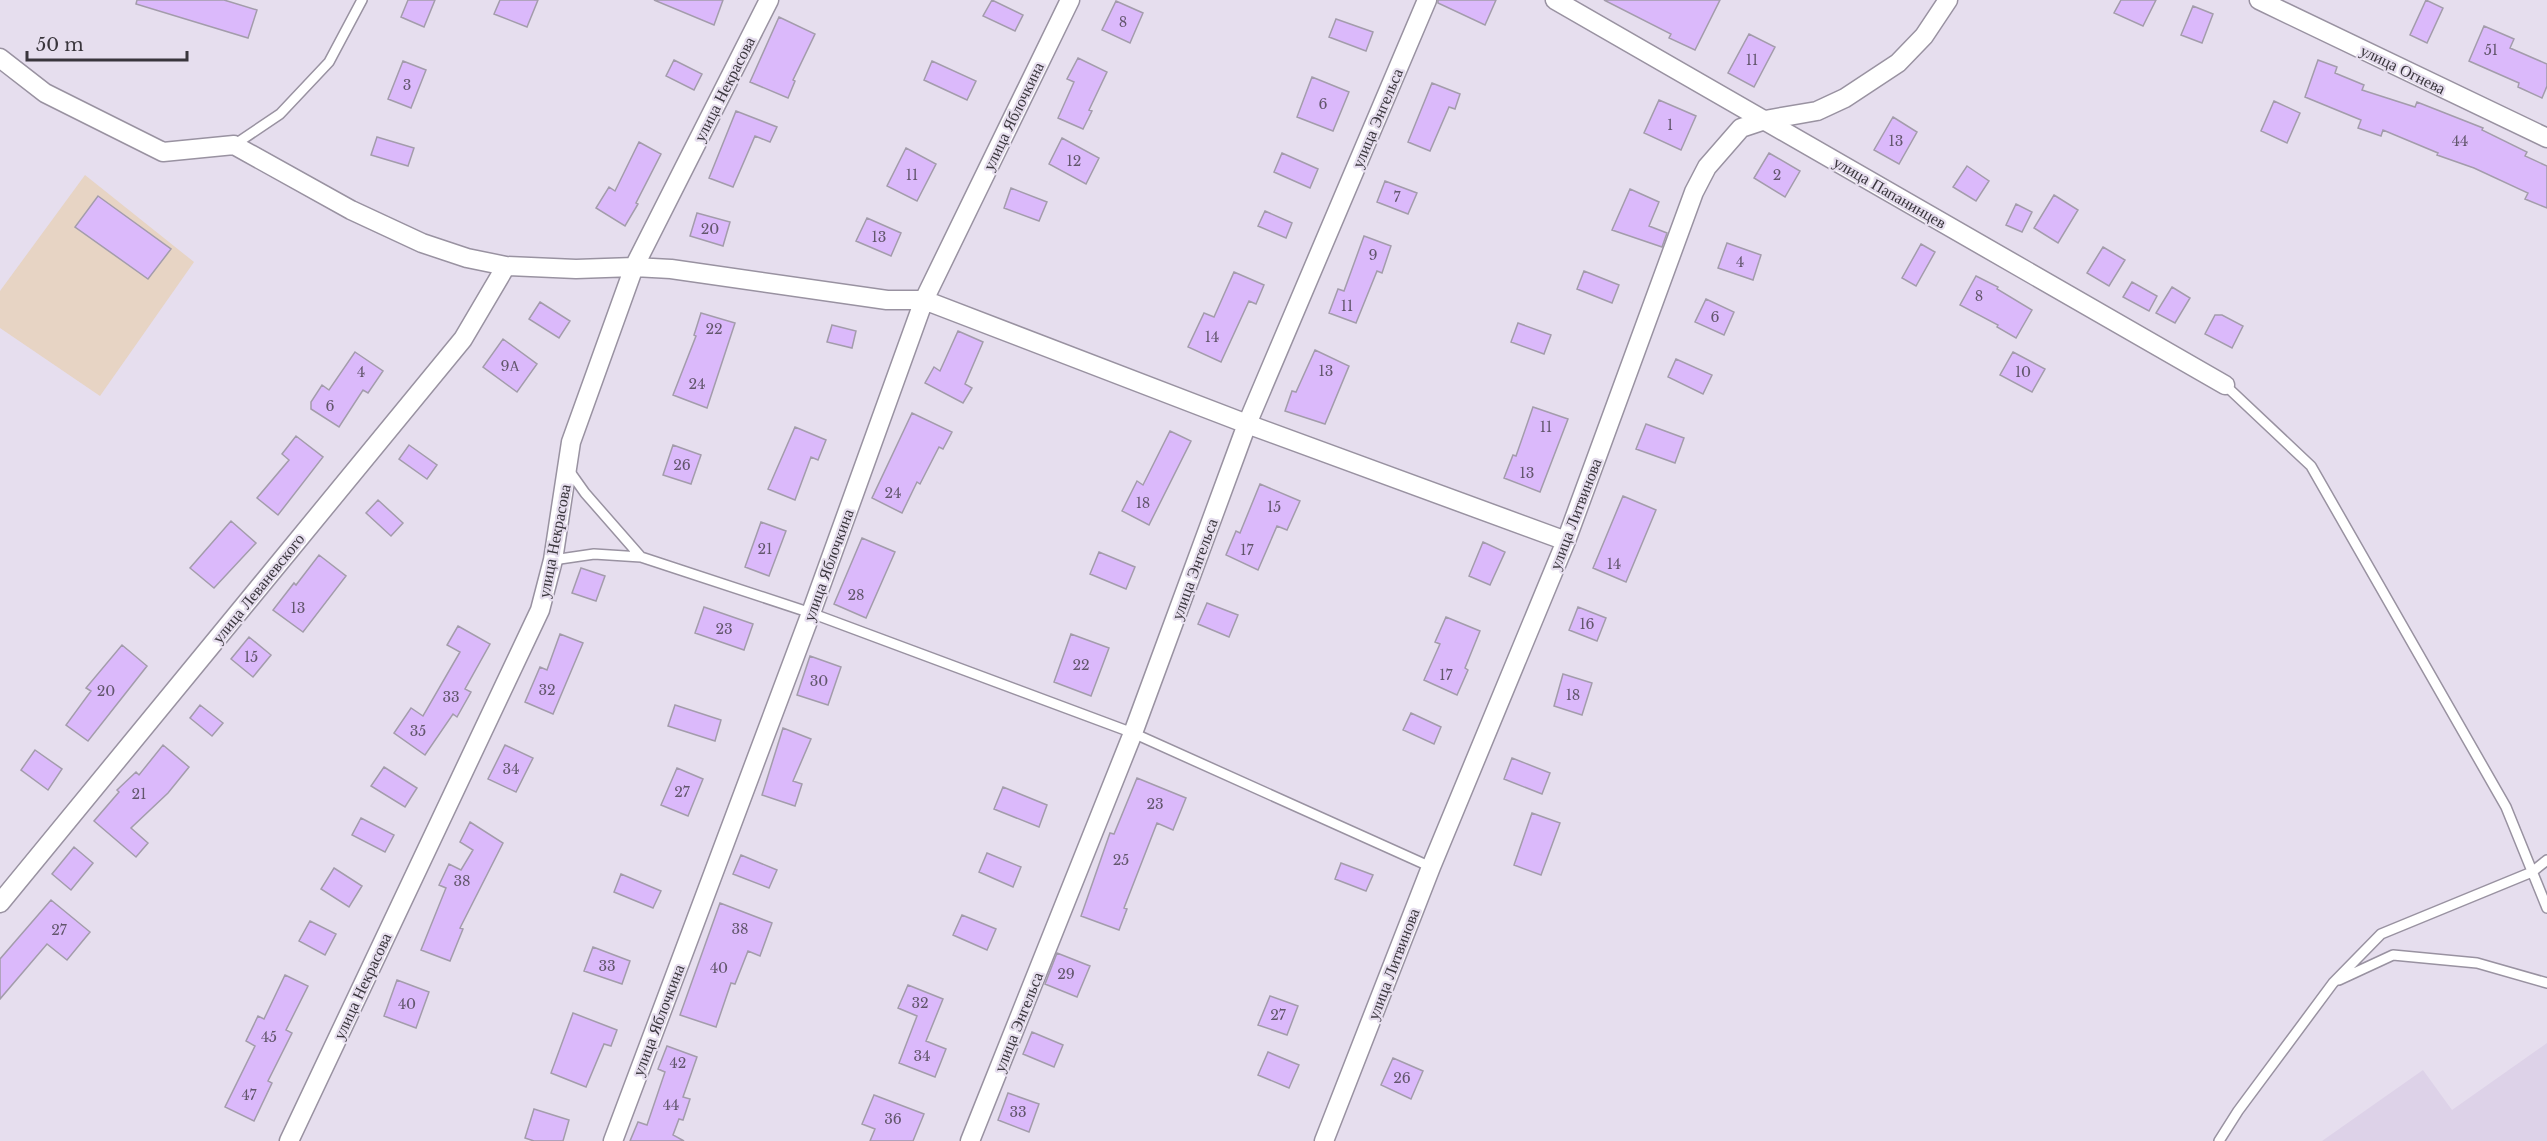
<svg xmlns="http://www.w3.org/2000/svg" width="2547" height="1141" viewBox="0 0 2547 1141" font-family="'Libre Baskerville',serif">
  <rect width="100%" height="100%" fill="#e6deee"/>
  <path fill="#e7d4c4" d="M85,175l109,87 -94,134 -100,-68v-37z"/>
  <path fill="#ddd2e8" d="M2547,1043v98h-225l101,-71 29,40z"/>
  <path fill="#dbb9fb" stroke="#a39cab" stroke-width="1.5" d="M137,0h87l33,10 -9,28 -112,-34z
    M408,0h27l-11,27 -23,-10z
    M500,0h38l-11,27 -33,-13z
    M654,0h69l-9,25z
    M992,0l31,15 -8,16 -32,-15z
    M1438,0h58l-11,25 -47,-22z
    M1604,0h116l-25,50 -26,-12 2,-4z
    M2121,0h35l-13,26 -29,-13z
    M2426,0l17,8 -16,35 -17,-8z
    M1116,1l27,12 -13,30 -28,-13z
    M2193,6l20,8 -11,29 -21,-8z
    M779,17l36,17 -22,46 2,1 -7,17 -38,-16z
    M1336,19l37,13 -7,19 -37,-14z
    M2484,26l30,13 -4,9 37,16v22l-5,12 -24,-11 1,-4 -50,-22z
    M1749,34l26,13 -21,40 -26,-14z
    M1078,58l29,14 -18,38 3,1 -9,18 -25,-11 16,-36 -7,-3z
    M674,60l28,14 -8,16 -28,-14z
    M2318,60l19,7 -2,6 29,12 -2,5 53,17 2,-5 66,26 -1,2 45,22 -2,4 22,10v42l-22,-9 3,-6 -54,-25 -37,-13 1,-2 -55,-23 -2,6 -23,-8 3,-8 -56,-23z
    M403,61l23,9 -15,38 -23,-9z
    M932,61l44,20 -9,19 -43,-20z
    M1312,77l37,15 -16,39 -36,-14z
    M1432,83l28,11 -5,15 -6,-2 -19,44 -22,-9z
    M1659,100l37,16 -15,34 -37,-17z
    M2274,101l26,12 -13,30 -26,-12z
    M736,111l41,16 -7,15 -15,-6 -22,51 -24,-9z
    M1893,117l24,15 -18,32 -25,-14z
    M377,137l37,11 -6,18 -37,-11z
    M1062,138l37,20 -13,26 -37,-20z
    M639,142l22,12 -25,49 2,1 -13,22 -29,-18 13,-21 6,4z
    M906,148l30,16 -19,37 -30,-15z
    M1282,153l36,16 -8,19 -36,-16z
    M1769,153l31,18 -15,26 -31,-19z
    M1967,166l22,15 -13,20 -23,-14z
    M1385,181l32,12 -9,21 -31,-12z
    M1011,188l36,14 -8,19 -35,-13z
    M1630,189l29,13 -10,24 18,7 -5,14 -50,-17z
    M2054,195l24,15 -20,33 -24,-15z
    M98,196l73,53 -23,30 -73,-52z
    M2016,204l16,8 -10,20 -16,-7z
    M1265,211l27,12 -6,15 -28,-12z
    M697,213l33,9 -7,24 -33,-10z
    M867,218l34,15 -10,23 -35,-15z
    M1364,236l27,10 -9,27 -5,-2 -21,52 -27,-10 9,-24 6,2z
    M1727,243l34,12 -8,25 -35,-12z
    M1921,244l14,8 -19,34 -14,-8z
    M2103,247l22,13 -16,26 -22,-13z
    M1584,271l35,14 -7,18 -35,-14z
    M1234,272l30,13 -8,19 -7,-3 -28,61 -33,-15 16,-34 10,4z
    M1976,276l22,11 -1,2 35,21 -16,28 -19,-11 1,-2 -38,-20z
    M2132,282l25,14 -8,15 -26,-14z
    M2172,287l18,11 -15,25 -19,-10z
    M1706,299l28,13 -10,23 -29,-13z
    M540,302l30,19 -11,17 -30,-19z
    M701,313l34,10 -28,85 -34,-13 23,-59 -2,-1z
    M2215,315h7l21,11 -11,22 -27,-14z
    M1518,323l33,12 -7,19 -33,-12z
    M832,325l24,6 -4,17 -25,-6z
    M958,331l25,11 -18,42 7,4 -9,15 -38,-20 9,-16 6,4z
    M503,339l34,25 -20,28 -34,-25z
    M1315,350l34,16 -24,58 -40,-13 7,-20 4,1z
    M355,352l28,19 -15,22 -5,-3 -24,37 -28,-18v-7l11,-17 7,5z
    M2013,352l32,17 -13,23 -32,-17z
    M1676,359l36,16 -9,19 -35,-17z
    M1533,407l35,12 -28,73 -36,-14 9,-23 3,1z
    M912,413l40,19 -9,17 -4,-2 -19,37 -3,-2 -15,31 -30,-15z
    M1646,424l38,14 -9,25 -39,-14z
    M795,427l31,13 -8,20 -7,-3 -16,43 -27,-11z
    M1170,431l21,10 -42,84 -27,-14 15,-30 6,4z
    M296,436l27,21 -45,58 -21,-17 32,-38 -7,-6z
    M409,445l28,20 -10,14 -28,-20z
    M673,445l28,10 -10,29 -28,-9z
    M1260,484l40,17 -13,29 -10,-4 -19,44 -32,-15 10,-24 4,2z
    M1623,496l33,14 -30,72 -33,-14z
    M378,500l25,23 -12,13 -25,-23z
    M231,521l25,22 -42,45 -24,-20z
    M761,522l25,9 -17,45 -24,-9z
    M862,538l33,14 -29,66 -32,-14z
    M1483,542l22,10 -15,33 -21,-9z
    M1099,552l36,15 -9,22 -36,-15z
    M319,555l27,21 -43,56 -30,-22 21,-27 2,2z
    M581,568l24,8 -9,25 -24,-8z
    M1207,603l31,12 -9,22 -31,-13z
    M704,607l49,17 -9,26 -49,-17z
    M1578,607l28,11 -9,23 -28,-11z
    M1446,617l34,14 -15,37 3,2 -11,25 -33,-15 16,-36 -5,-2z
    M458,626l32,18 -25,45 6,3 -14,25 -4,-3 -28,41 -31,-22 17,-25 12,8 37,-64 -13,-7z
    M560,634l23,9 -30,71 -28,-12 15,-35 7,3z
    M1071,634l38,14 -18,48 -37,-14z
    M249,637l22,18 -18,22 -22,-18z
    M122,645l25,21 -59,75 -22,-16 25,-34 -5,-3z
    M810,656l31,11 -13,38 -31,-10z
    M1563,674l29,9 -10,32 -28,-9z
    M200,705l23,18 -11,13 -22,-18z
    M675,705l46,15 -6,21 -47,-15z
    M1411,713l30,14 -7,17 -31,-14z
    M783,728l28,11 -18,42 9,3 -7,22 -33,-11z
    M163,745l26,22 -21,26 -37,35 17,15 -12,14 -42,-36 25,-29 -2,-2 19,-18 3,3z
    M505,745l28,13 -17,34 -28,-13z
    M35,750l27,19 -14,21 -27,-20z
    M1512,758l38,15 -8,21 -38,-15z
    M384,767l33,21 -12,19 -34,-21z
    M677,768l26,11 -15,37 -27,-11z
    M1137,778l49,20 -13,32 -16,-7 -33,85 3,1 -8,21 -38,-14 29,-83 4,1z
    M1003,787l44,18 -8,22 -45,-18z
    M1532,813l28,10 -19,52 -27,-10z
    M361,818l33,17 -9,17 -33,-17z
    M470,822l33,21 -43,85 3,1 -13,32 -29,-11 25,-62 -7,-3 10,-21 12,6 12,-20 -13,-8z
    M74,847l19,16 -22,27 -19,-16z
    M987,853l34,14 -8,20 -34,-15z
    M741,855l36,15 -8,18 -36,-14z
    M1341,863l32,12 -7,16 -31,-12z
    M334,868l28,18 -13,21 -28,-18z
    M621,874l40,17 -8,17 -39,-16z
    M51,900l39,32 -23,28 -20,-16 -47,55v-40z
    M720,903l52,20 -12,33 -12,-5 -13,33 -4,-1 -15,44 -36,-12z
    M962,915l34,14 -9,21 -34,-15z
    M310,921l26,13 -11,21 -26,-14z
    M593,947l37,14 -8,23 -38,-13z
    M1057,953l33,13 -13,31 -32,-13z
    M285,975l23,11 -22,44 6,3 -24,48 4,2 -18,38 -29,-14 30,-61 -9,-5 12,-25 6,3z
    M397,980l32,12 -13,36 -32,-12z
    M908,985l35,14 -17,42 20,8 -11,28 -36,-14 18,-47 -19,-8z
    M1270,996l28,10 -11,29 -29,-10z
    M573,1013l44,17 -6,16 -7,-2 -18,43 -35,-14z
    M1032,1032l31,13 -9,22 -31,-13z
    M667,1046l30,11 -14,40 7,2 -7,21 -4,-1 -6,16 11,6h-54l8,-19 9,3 18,-53 -7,-3z
    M1268,1052l31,13 -10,23 -31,-13z
    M1393,1058l30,13 -12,28 -30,-14z
    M1008,1093l31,11 -10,28 -31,-12z
    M874,1095l50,19 -11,27h-43l5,-12 -13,-5z
    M534,1109l35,11 -6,21h-29l-9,-3z"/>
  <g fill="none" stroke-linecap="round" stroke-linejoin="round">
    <g stroke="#9992a1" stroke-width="12">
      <path id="service" d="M234,145l46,-31 49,-52 33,-62
        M2225,385l86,81 195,341 41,101
        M568,469l17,24 56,64
        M553,560l41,-6 47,3 170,56 322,120 298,134
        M2339,980l54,-25 84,8 70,20
        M2219,1141l19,-30 95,-128 48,-49 151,-62 15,-12"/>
    </g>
    <g stroke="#9992a1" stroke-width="21">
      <path id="minor" d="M1555,0l670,385
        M2259,0l288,138
        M0,58l45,35 118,59 71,-7 117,65 71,33 45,15 39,8 70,3 58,-2 37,2 216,31h37l323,124 319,117
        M0,903l463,-564 43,-73
        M289,1141l251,-531 13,-50 18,-118 63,-175 135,-267
        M613,1141l198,-528 113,-313 146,-300
        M970,1141l163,-408 114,-309 180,-424
        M1324,1141l107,-274 135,-326 128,-349 13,-25 34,-39 24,-8 52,-9 28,-13 53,-35 26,-27 24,-36"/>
    </g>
    <use href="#service" stroke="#fff" stroke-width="9"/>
    <use href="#minor" stroke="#fff" stroke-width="18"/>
  </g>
  <g text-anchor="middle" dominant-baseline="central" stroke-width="4.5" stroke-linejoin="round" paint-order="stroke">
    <g font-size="14" fill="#62566c">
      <text x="1123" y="22">8</text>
      <text x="2491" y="50">51</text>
      <text x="1752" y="60">11</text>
      <text x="407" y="85">3</text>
      <text x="1323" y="104">6</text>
      <text x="1670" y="125">1</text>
      <text x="1896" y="141">13</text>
      <text x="2460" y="141">44</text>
      <text x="1074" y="161">12</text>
      <text x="912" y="175">11</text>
      <text x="1777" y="175">2</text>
      <text x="1397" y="197">7</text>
      <text x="710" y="229">20</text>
      <text x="879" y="237">13</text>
      <text x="1373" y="255">9</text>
      <text x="1740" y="262">4</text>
      <text x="1979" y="296">8</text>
      <text x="1347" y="306">11</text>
      <text x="1715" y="317">6</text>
      <text x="714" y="329">22</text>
      <text x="1212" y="337">14</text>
      <text x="510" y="366">9А</text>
      <text x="1326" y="371">13</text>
      <text x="361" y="372">4</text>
      <text x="2023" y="372">10</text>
      <text x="697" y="384">24</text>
      <text x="330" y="406">6</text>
      <text x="1546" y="427">11</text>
      <text x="682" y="465">26</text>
      <text x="1527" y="473">13</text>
      <text x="893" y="493">24</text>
      <text x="1143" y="503">18</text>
      <text x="1274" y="507">15</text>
      <text x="765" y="549">21</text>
      <text x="1247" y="550">17</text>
      <text x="1614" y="564">14</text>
      <text x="856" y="595">28</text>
      <text x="298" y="608">13</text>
      <text x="1587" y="624">16</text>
      <text x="724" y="629">23</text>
      <text x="251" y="657">15</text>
      <text x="1081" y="665">22</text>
      <text x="1446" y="675">17</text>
      <text x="819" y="681">30</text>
      <text x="547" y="690">32</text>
      <text x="106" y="691">20</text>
      <text x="1573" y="695">18</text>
      <text x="451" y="697">33</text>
      <text x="418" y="731">35</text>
      <text x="511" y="769">34</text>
      <text x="682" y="792">27</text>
      <text x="139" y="794">21</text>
      <text x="1155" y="804">23</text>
      <text x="1121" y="860">25</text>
      <text x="462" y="881">38</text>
      <text x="740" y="929">38</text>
      <text x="59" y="930">27</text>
      <text x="607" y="966">33</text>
      <text x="719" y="968">40</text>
      <text x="1066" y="974">29</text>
      <text x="920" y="1003">32</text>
      <text x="407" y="1004">40</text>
      <text x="1278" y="1015">27</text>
      <text x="269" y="1037">45</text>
      <text x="922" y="1056">34</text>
      <text x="678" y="1063">42</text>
      <text x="1402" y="1078">26</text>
      <text x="249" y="1095">47</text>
      <text x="671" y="1105">44</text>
      <text x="1018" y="1112">33</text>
      <text x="893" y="1119">36</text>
    </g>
    <g font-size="16" fill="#39353c" stroke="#e6deee">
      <text transform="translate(2403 69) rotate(26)">улица Огнева</text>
      <text transform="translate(724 89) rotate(-63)">улица Некрасова</text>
      <text transform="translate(1013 116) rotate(-64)">улица Яблочкина</text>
      <text transform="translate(1377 118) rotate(-67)">улица Энгельса</text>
      <text transform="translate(1890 192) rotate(30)">улица Папанинцев</text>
      <text transform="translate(1575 514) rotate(-69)">улица Литвинова</text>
      <text transform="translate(554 541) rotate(-79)">улица Некрасова</text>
      <text transform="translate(828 565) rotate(-70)">улица Яблочкина</text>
      <text transform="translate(1194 569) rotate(-70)">улица Энгельса</text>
      <text transform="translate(258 588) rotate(-51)">улица Леваневского</text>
      <text transform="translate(1393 964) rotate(-69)">улица Литвинова</text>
      <text transform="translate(362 986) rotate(-65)">улица Некрасова</text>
      <text transform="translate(658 1020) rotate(-69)">улица Яблочкина</text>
      <text transform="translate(1018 1022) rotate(-68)">улица Энгельса</text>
    </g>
  </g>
  <path d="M27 51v9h160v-9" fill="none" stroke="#39353c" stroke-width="3"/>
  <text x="36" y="51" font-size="18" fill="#39353c" stroke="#e6deee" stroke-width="4.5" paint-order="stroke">50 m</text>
</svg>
